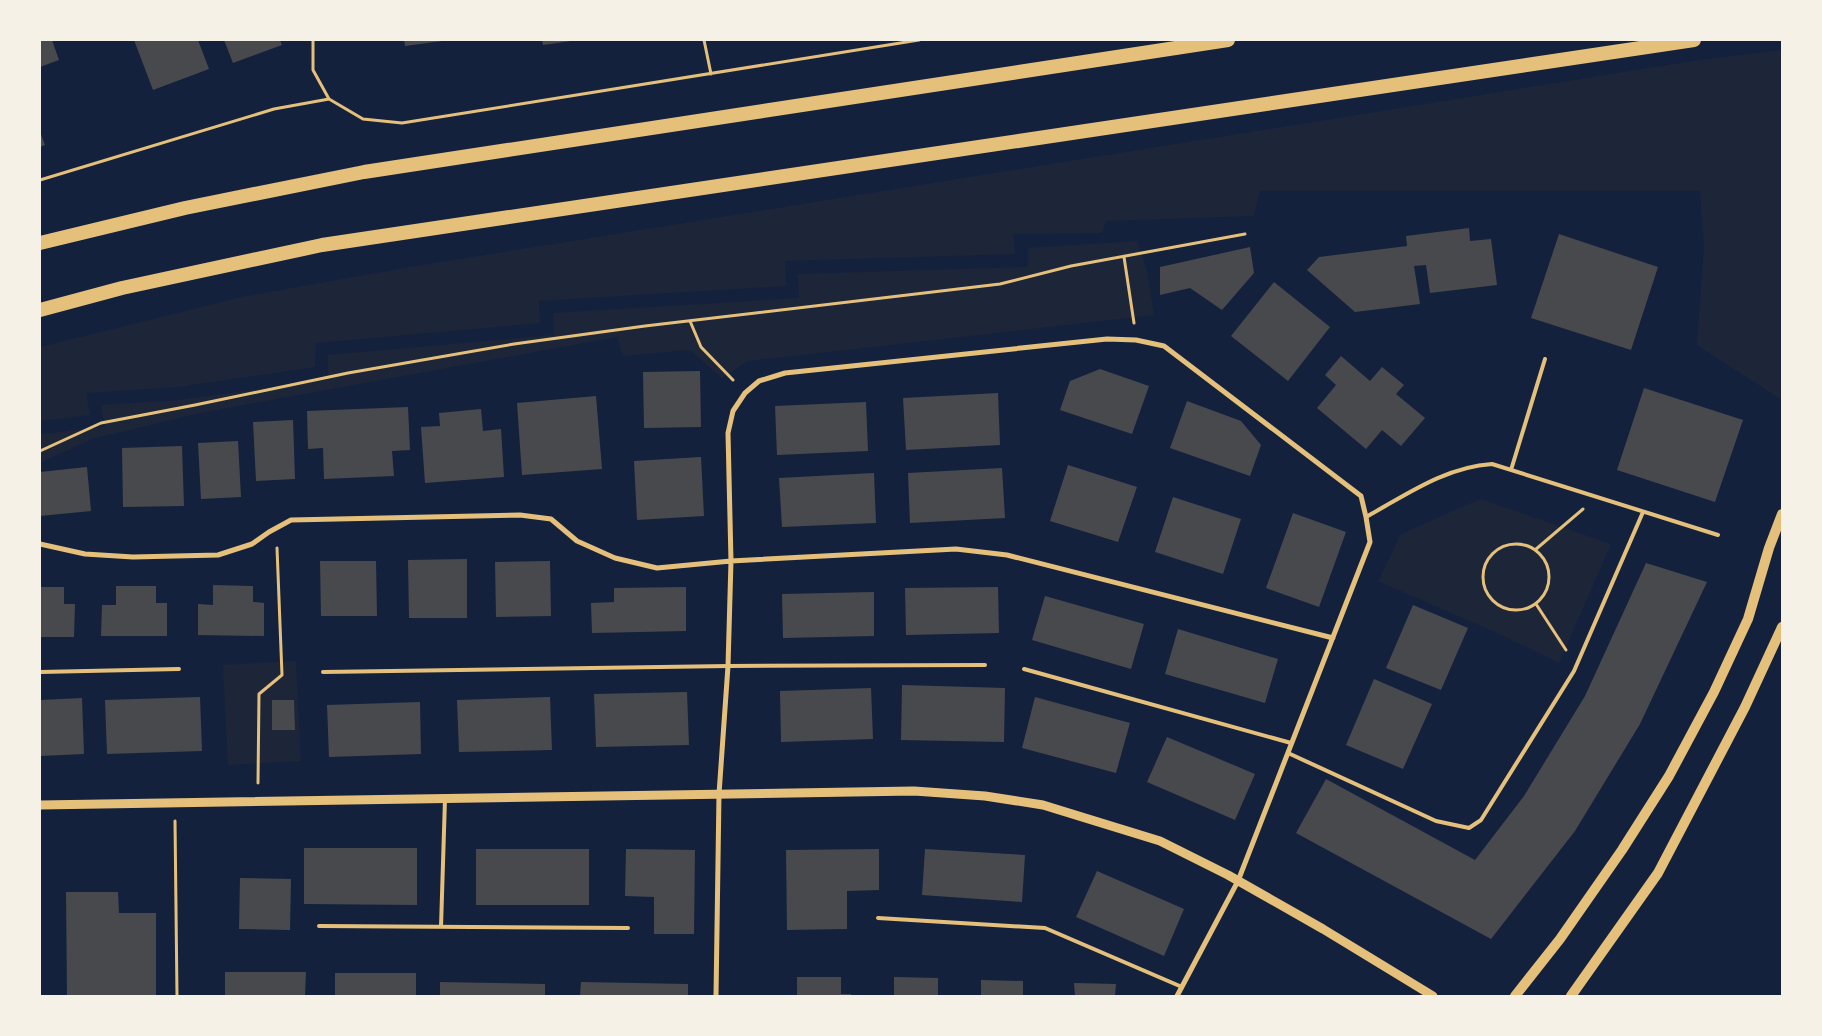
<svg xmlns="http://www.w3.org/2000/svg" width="1822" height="1036" viewBox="0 0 1822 1036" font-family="'PT Sans',sans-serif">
  <rect width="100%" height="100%" fill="#14213d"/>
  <path fill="#1d2539" d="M1782,50v350l-85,-55 7,-98 -4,-56h-440l-6,25 -148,5 -4,12 -89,1 2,20 -230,7 1,25 -247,15 1,22 -224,20 -1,24 -137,20 -92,6 4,22 -50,6v-74l207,-51 163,-29 1289,-207z
    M1137,241l10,29 7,45 -406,46 -26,17 -32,-28 -67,6 -6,-19 -422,77 -103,25 -52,24v-29l65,-7 -4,-22 79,-5 148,-21v-24l226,-20 -1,-22 246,-15 -1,-24 230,-7v-19z
    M1480,499l131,45 -52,119 -62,-30 -119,-52 23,-47z
    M296,661l5,100 -73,4 -5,-100z"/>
  <path fill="#48494c" d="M40,40h12l7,20 -19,7z
    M134,40h64l11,29 -56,21z
    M224,40h56l2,5 -49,18z
    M404,40h38v1l-37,5z
    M542,40h29v1l-28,4z
    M40,132l5,13 -5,2z
    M1469,228l1,13 21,-2 6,46 -67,8 -4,-28 -12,1 6,38 -65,8 -48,-42 12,-13 88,-11 -1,-10z
    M1559,234l99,33 -27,83 -100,-32z
    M1250,247l4,26 -32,37 -32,-22 -30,7v-28z
    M1274,282l56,45 -42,54 -57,-45z
    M1341,356l29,25 12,-14 22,18 -8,9 29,24 -24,28 -19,-16 -16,19 -49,-41 19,-23 -11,-10z
    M1100,369l49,17 -17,48 -72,-24 10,-29z
    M700,371l1,56 -57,1 -1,-56z
    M1644,388l99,32 -28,82 -98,-32z
    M998,393l2,52 -94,5 -3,-52z
    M596,396l6,73 -80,6 -5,-72z
    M1187,401l54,20 20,24 -11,31 -80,-28z
    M866,402l2,49 -91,4 -2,-49z
    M408,407l2,43 -18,1 2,25 -70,3 -1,-31 -15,1 -1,-38z
    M481,409l2,22 18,-2 3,48 -79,6 -4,-56 19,-1 -1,-13z
    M293,420l2,59 -39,2 -3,-59z
    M238,441l3,56 -40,2 -3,-56z
    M182,446l2,60 -61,1 -1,-59z
    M701,457l3,59 -67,4 -3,-59z
    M1068,465l69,22 -19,55 -68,-21z
    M87,467l4,44 -51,5v-44z
    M1002,468l3,50 -95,5 -2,-50z
    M874,473l2,50 -94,4 -3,-49z
    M1173,497l68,22 -18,55 -68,-22z
    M1293,513l53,19 -27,75 -53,-19z
    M467,559v59h-58l-1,-58z
    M320,561h56l1,55h-56z
    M550,561l1,55 -55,1 -1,-55z
    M1646,563l61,19 -67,142 -65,107 -84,108 -195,-106 30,-54 149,81 49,-64 61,-100z
    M213,585l40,1v16l11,1v33l-66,-1v-31l15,1z
    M116,586h40v17h11v33h-66l1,-31h14z
    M40,587h24v17h11l-1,33h-34z
    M686,587v44l-94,2 -1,-30 23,-1v-14z
    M998,587l1,46 -93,2 -1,-47z
    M874,592v44l-91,2 -1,-44z
    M1045,596l99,28 -13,45 -99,-29z
    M1413,605l55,23 -27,62 -55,-22z
    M1178,629l100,30 -13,44 -100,-29z
    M1374,679l58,25 -29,65 -57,-24z
    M902,685l103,3 -1,54 -103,-2z
    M871,688l2,51 -92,3 -1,-51z
    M687,692l2,53 -93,2 -2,-53z
    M200,697l2,54 -95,3 -2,-54z
    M550,697l2,53 -93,2 -2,-52z
    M1035,697l95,26 -14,50 -94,-25z
    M82,698l2,56 -44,2v-56z
    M272,700h22l1,30h-23z
    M420,702l1,52 -92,3 -2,-52z
    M1167,737l88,37 -20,46 -88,-38z
    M304,848h113v57l-113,-1z
    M476,849h113v56h-113z
    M626,849l69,1 -1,84h-40v-37l-29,-1z
    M879,849v41l-32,1v38l-60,1 -1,-80z
    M925,849l100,6 -3,47 -100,-7z
    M1097,871l87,38 -20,47 -88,-39z
    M240,878l51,1 -1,51 -51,-1z
    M66,892h52l1,21h37v83h-89z
    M225,972h81l-1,24h-80z
    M335,973h81v23h-81z
    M797,977h44v17h10v2h-54z
    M894,977l44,1v18h-44z
    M981,980l42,1v15h-42z
    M440,982l105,2v12h-105z
    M581,982l107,2v12h-108z
    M1074,983l42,1 -1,12h-40z"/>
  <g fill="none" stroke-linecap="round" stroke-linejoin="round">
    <path stroke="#e5c07b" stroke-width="3" d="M313,40v30l16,29 34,20 39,4 517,-83
      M704,40l7,34
      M40,180l234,-71 55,-10
      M1124,257l10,66
      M690,321l11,26 32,33
      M40,451l61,-28 94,-18 153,-32 166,-29 131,-18 355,-42 71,-18 174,-32
      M1483 577a33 33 0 1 1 66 0a33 33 0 1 1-66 0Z
      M1535,550l48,-41
      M1536,604l30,46
      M258,783l1,-89 23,-19 -5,-127
      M175,821l2,175"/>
    <path stroke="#e5c07b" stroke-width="4" d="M1511,470l34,-111
      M1366,517c40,-22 79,-50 126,-53l226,71
      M1024,669l267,74
      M40,672l139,-3
      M323,672l405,-6 257,-1
      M1288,753l148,68 33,7 12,-8 93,-149 69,-159
      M878,918l167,10 137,59
      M319,926l309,2
      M441,927l4,-128"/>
    <path stroke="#e5c07b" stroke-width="5" d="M40,544l45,10 48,3 85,-2 34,-11 17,-12 22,-12 229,-5 31,4 26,22 38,17 42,10 74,-7 225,-12 51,6 326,83
      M716,996l3,-202 9,-128 3,-105 -3,-128 5,-22 12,-18 14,-12 26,-8 322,-34 29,1 28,6 197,150 5,21 4,25 -132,339 -61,115"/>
    <path stroke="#e5c07b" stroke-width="9" d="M40,805l874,-14 71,5 58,9 117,36 68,34 95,54 110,67"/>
    <path stroke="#e5c07b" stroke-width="10" d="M1515,996l45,-57 62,-89 47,-74 45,-84 34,-73 21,-71 13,-34
      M1571,996l87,-123 87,-166 37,-80"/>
    <path stroke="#e5c07b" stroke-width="14" d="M40,243l145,-35 179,-36 864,-132
      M40,310l82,-22 200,-43 1372,-205"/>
  </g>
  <rect width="1822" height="1036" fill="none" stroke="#f6f1e7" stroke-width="82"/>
</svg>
